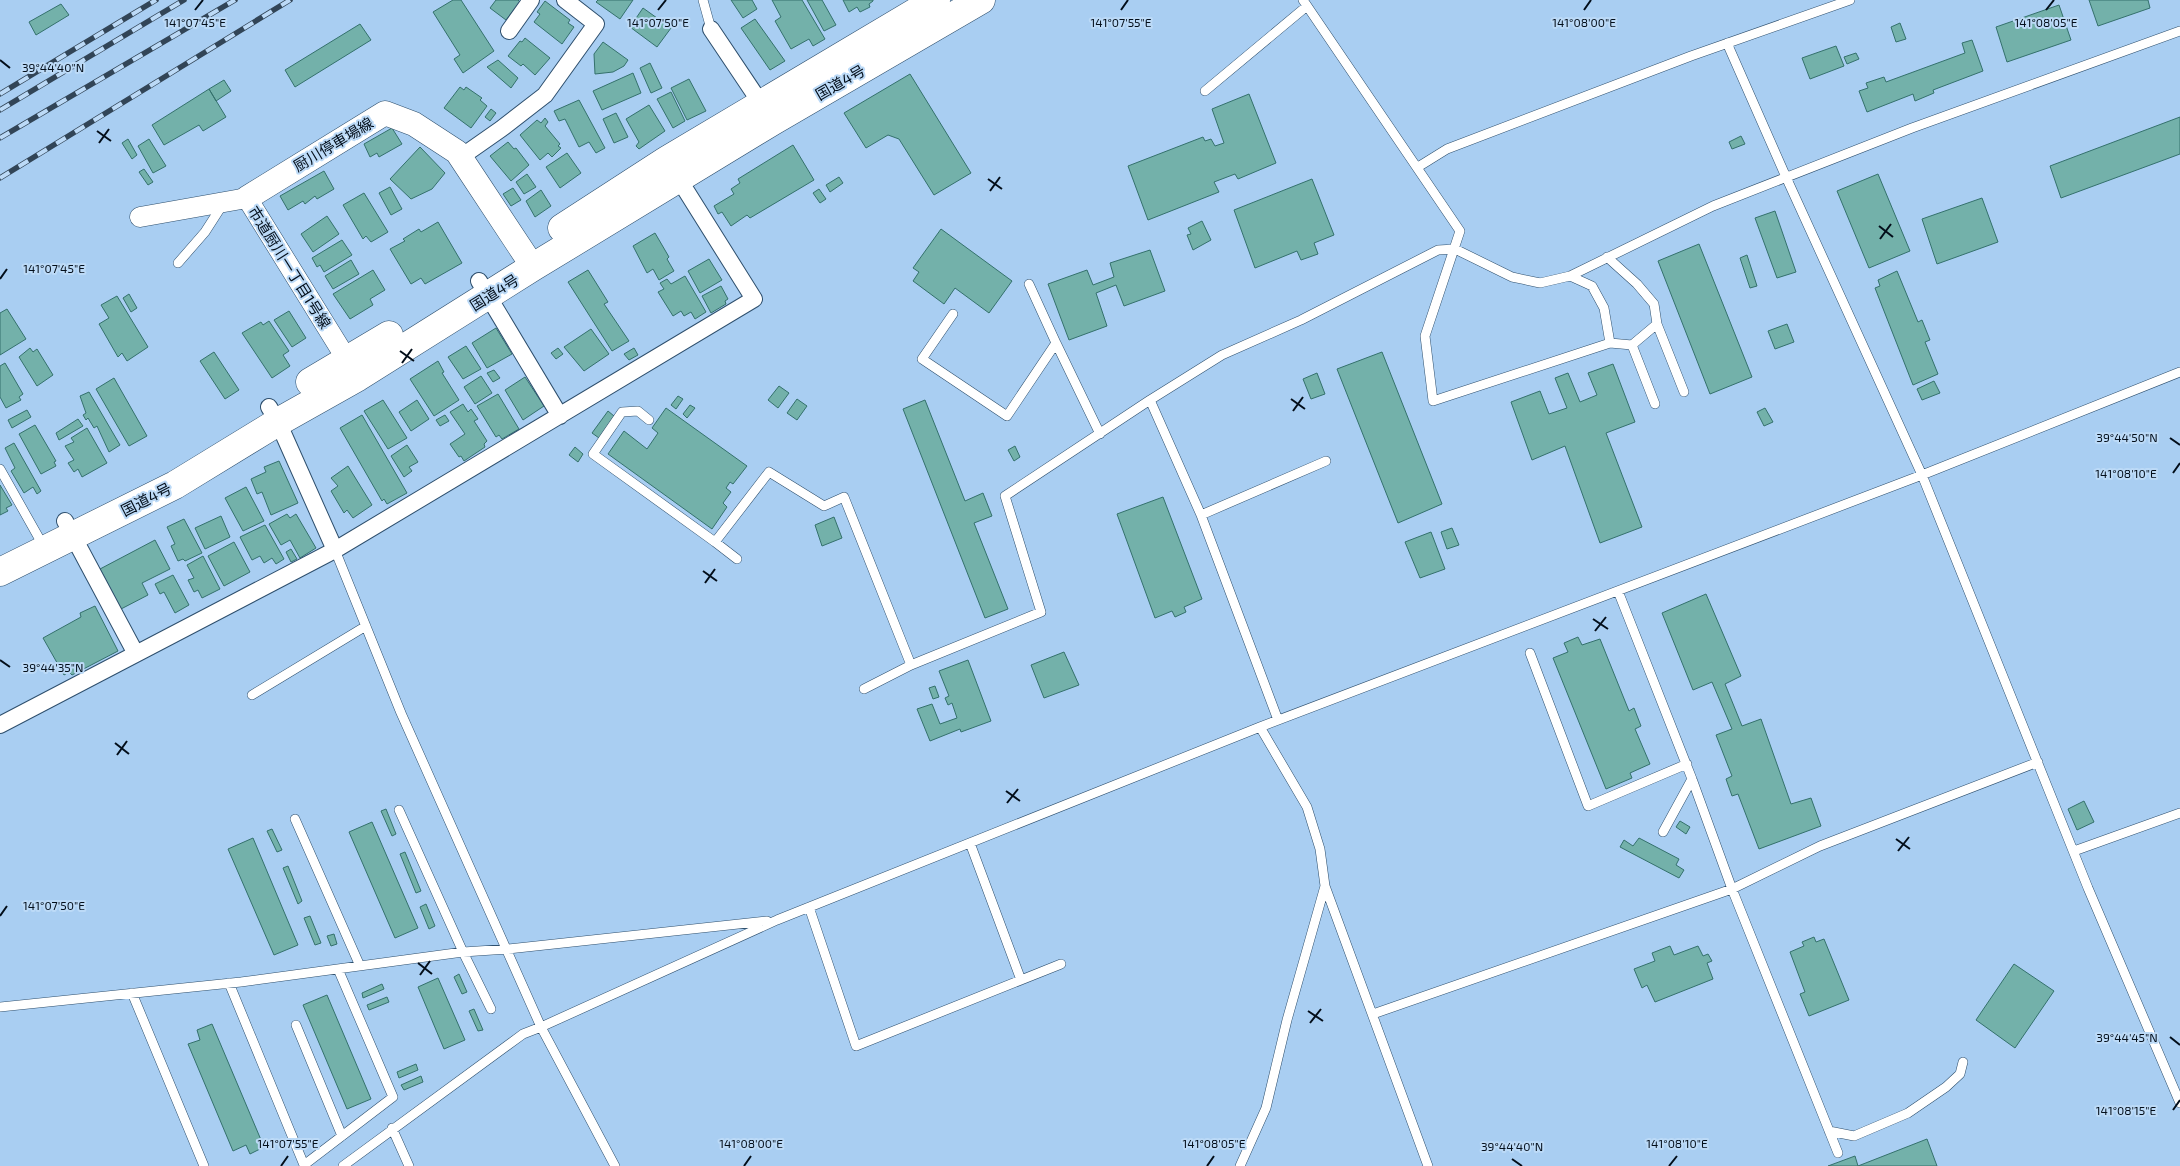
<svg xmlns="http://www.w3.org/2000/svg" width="2180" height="1166" viewBox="0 0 2180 1166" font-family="'Exo 2','Noto Sans JP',sans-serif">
  <rect width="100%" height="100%" fill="#a9cef2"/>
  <path fill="#73b1aa" stroke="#34716c" d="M453,0h8l33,51 -31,22 -9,-14 6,-4 -27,-43z
    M496,0h22l2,2 -14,18 -16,-12z
    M598,0h35l-13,19 -24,-17z
    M731,0h21l5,9 -14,9z
    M772,0h30l23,39 -12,7 -4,-7 -18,10 -16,-28 6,-4z
    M807,0h15l14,25 -12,6z
    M843,0h30v1l-4,3 1,3 -10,5 -3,-5 -8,5z
    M2089,0h59l2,8 -52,18z
    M545,1l25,19 -2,3 6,4 -12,17 -28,-22 6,-8 -3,-2z
    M61,4l8,11 -33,20 -7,-13z
    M2059,5l12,35 -64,22 -11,-35z
    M643,8l28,20 -14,19 -27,-20z
    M755,19l30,42 -15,9 -29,-42z
    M1900,23l6,16 -10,3 -5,-15z
    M360,24l11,16 -76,47 -10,-17z
    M525,38l25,20 -15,17 -12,-11 -2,2 -13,-10 12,-15 2,1z
    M1972,40l11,31 -50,19 1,3 -19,8 -2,-7 -46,18 -8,-21 9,-3 -2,-5 18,-6 2,5 79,-29 -3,-10z
    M603,42l25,18 -4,6 -11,6 -18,2 -1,-20z
    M1836,46l8,20 -34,13 -8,-21z
    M1856,53l3,6 -12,5 -3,-7z
    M498,60l20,18 -7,10 -24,-21z
    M650,63l12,25 -11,5 -11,-25z
    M633,73l8,20 -39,17 -9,-19z
    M910,74l61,99 -37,22 -35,-56 -11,-4 -22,13 -22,-35z
    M689,79l17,32 -19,9 -16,-32z
    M224,80l7,11 -15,10 -7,-12z
    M460,87l4,3 2,-3 16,11 -2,2 7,6 -16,22 -27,-20z
    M209,89l17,28 -23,14 -4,-6 -35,20 -12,-20z
    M671,92l14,29 -12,7 -16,-29z
    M1249,94l27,69 -38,16 -3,-5 -21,8 5,10 -71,28 -20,-54 75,-29 2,4 6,-2 4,7 9,-3 -12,-34z
    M579,100l26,48 -9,5 -7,-11 -10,5 -14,-28 -6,2 -5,-10z
    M649,105l16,26 -26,18 -3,-3 3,-4 -13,-23z
    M491,109l5,4 -6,8 -5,-4z
    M616,113l12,24 -14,6 -11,-24z
    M2180,117v37l-119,44 -11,-32z
    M545,118l3,4 -3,4 15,18 -2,2 3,2 -9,9 -4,-4 -8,7 -20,-25 17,-15 4,3z
    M392,128l10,16 -23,13 -2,-4 -7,4 -6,-13z
    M1741,136l4,8 -13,5 -3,-7z
    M128,139l9,16 -5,4 -10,-16z
    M149,139l17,27 -13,7 -15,-27z
    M508,142l6,7 2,-1 13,17 -18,16 -21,-25z
    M793,145l21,35 -64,38 -3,-3 -16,11 -9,-14 -4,2 -4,-8 20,-12 -3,-5 9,-6 -2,-4z
    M420,147l25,26 -13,16 -21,10 -21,-20z
    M567,153l14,20 -21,15 -14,-21z
    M144,169l9,13 -5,3 -9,-13z
    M324,171l10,18 -17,10 -2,-3 -10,8 -2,-3 -15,9 -8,-14z
    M527,174l9,13 -12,7 -8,-12z
    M1878,174l32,77 -41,17 -32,-77z
    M839,177l4,6 -13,9 -4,-7z
    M1312,179l22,56 -20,8 4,11 -17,6 -4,-9 -42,17 -21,-58z
    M390,187l12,22 -11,6 -12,-22z
    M513,188l8,12 -10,6 -8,-12z
    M819,189l7,10 -6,4 -7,-10z
    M541,190l10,16 -16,11 -9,-16z
    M364,193l24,39 -17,10 -5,-6 -3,3 -20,-34z
    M1982,198l16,44 -61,22 -15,-45z
    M1775,211l21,61 -19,6 -22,-60z
    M327,216l12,18 -26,18 -12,-18z
    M1202,221l9,19 -18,10 -6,-15 4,-1 -3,-6z
    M438,222l24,41 -37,21 -4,-6 -10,6 -21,-35 15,-8 -2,-2 16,-10 2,3z
    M941,229l71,52 -23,32 -34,-25 -11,16 -31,-23 6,-9 -6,-4z
    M655,233l14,24 -2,2 7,12 -15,9 -6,-11 -6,4 -14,-27z
    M342,240l10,15 -28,17 -4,-7 -3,2 -5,-9z
    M1699,244l53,133 -42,17 -52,-133z
    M1150,250l15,41 -41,15 -8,-21 -20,8 11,33 -38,14 -21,-56 39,-14 6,15 21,-8 -4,-14z
    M1747,255l10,31 -7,2 -10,-30z
    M709,259l13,21 -22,13 -12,-22z
    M351,260l8,14 -26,15 -8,-13z
    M373,270l12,20 -15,9 3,6 -23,14 -17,-25z
    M588,270l20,32 -4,2 25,37 -17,10 -44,-69z
    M1897,271l21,51 4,-2 8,20 -5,2 13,32 -25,11 -38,-97 5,-2 -2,-6z
    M685,276l21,36 -11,7 -4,-7 -7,4 -3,-5 -8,5 -15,-24 6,-3 -4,-6 7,-4 4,5z
    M721,286l7,13 -3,2 1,3 -15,9 -9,-17z
    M129,294l8,14 -6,4 -8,-14z
    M117,296l31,51 -21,14 -5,-8 -4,4 -19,-33 10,-6 -8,-13z
    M7,309l19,30 -26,16v-42z
    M289,311l17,27 -14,9 -18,-27z
    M269,321l20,30 -6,4 7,11 -18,12 -30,-45 19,-11 2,3z
    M1787,324l7,18 -19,7 -7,-18z
    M496,328l16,26 -25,14 -15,-25z
    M591,329l18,25 -25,17 -20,-24z
    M466,346l15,23 -18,10 -15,-22z
    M30,348l3,4 4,-3 16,26 -16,11 -18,-29z
    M558,348l5,6 -7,5 -5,-6z
    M634,348l4,7 -9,5 -5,-6z
    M214,352l25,38 -14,9 -25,-38z
    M1382,352l60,152 -44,19 -61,-154z
    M438,361l6,11 -2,1 17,27 -25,16 -24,-37z
    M5,363l18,31 -4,3 2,3 -15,8 -6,-11v-31z
    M1613,364l22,58 -29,11 36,94 -42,16 -35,-97 -33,14 -21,-58 29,-11 9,23 18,-6 -12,-30 13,-5 12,29 17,-7 -9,-22z
    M494,370l6,8 -7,4 -6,-9z
    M1317,373l8,21 -14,5 -8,-20z
    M481,376l11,17 -17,11 -11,-17z
    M525,377l19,29 -21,14 -18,-30z
    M114,378l33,58 -18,10 -33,-57z
    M1934,381l6,12 -18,7 -5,-11z
    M779,386l10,7 -11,15 -10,-8z
    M89,392l31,53 -11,7 -12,-26 -3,2 -6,-10 -2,2 -3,-5 3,-2 -6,-17z
    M498,394l21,35 -17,10 -3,-4 -3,2 -19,-31z
    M678,396l5,3 -7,10 -5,-4z
    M797,399l10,7 -10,14 -10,-7z
    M383,400l24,38 -19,11 -24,-38z
    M417,400l12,19 -18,12 -12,-19z
    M925,400l40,101 18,-8 9,23 -18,7 34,86 -23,9 -82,-209z
    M463,404l5,8 3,-3 7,10 -4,2 13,20 -3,3 1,3 -21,14 -3,-5 -2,1 -9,-13 15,-10 -15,-22z
    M690,405l5,3 -8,10 -4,-4z
    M666,408l81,58 -14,18 -3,-2 -4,6 5,4 -8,11 4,4 -15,22 -104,-75 16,-23 23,18 11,-16 -6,-5z
    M1765,408l8,14 -9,4 -7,-14z
    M27,410l4,7 -19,11 -4,-8z
    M608,411l6,5 -15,22 -7,-5z
    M362,415l45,78 -20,11 -3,-5 -2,2 -42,-73z
    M445,415l4,6 -9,5 -4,-6z
    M78,419l5,7 -24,14 -3,-7z
    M35,425l21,36 -2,1 2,4 -15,8 -22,-40z
    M87,428l20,35 -25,14 -4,-8 -4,3 -6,-9 6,-3 -9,-14 9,-4 -3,-4z
    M14,443l27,48 -4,3 -4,-7 -9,6 -13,-22 4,-3 -10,-20z
    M407,445l11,17 -9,5 3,4 -8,6 -13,-21z
    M1015,446l5,11 -6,4 -6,-11z
    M575,447l8,7 -5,8 -9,-7z
    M279,461l19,42 -27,12 -9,-23 -5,2 -6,-15 15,-7 -2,-5z
    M348,466l24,39 -19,13 -6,-8 -3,3 -13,-22 7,-5 -7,-8z
    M0,485l12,20 -6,3 2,3 -8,4z
    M246,487l18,34 -21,10 -18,-33z
    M1163,497l39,102 -18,8 2,5 -11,5 -3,-6 -17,7 -38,-104z
    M287,514l3,4 6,-4 20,34 -16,10 -10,-18 -9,5 -12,-21z
    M221,516l9,21 -25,12 -10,-21z
    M834,517l8,21 -20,8 -7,-21z
    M184,519l18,34 -17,8 -2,-2 -5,2 -7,-15 4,-2 -8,-17z
    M265,525l19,34 -8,5 -4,-6 -8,5 -4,-7 -8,4 -12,-23z
    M1452,528l7,17 -12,4 -6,-17z
    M1431,532l14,37 -25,9 -15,-36z
    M155,540l15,29 -28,14 6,12 -27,14 -21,-40z
    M234,542l16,30 -26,14 -16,-30z
    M291,549l6,10 -6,3 -5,-10z
    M203,556l17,33 -18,9 -4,-8 -4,2 -6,-12 6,-2 -7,-13z
    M173,575l16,30 -14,8 -11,-21 -4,2 -5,-10z
    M1706,594l35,82 -16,8 17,42 19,-7 30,85 20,-6 10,28 -62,23 -21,-55 -6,2 -6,-17 6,-3 -16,-41 16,-6 -20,-47 -19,8 -31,-77z
    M95,606l23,45 -46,24 -3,-3 -5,3 -21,-37 38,-21 -1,-4z
    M1578,637l4,8 18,-6 29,72 5,-3 7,18 -6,3 15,35 -20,9 2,5 -26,11 -53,-131 15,-6 -4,-9z
    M1064,652l15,33 -35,13 -13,-33z
    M968,660l23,61 -30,11 -1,-3 -30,12 -13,-32 15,-5 8,20 17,-6 -5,-15 -4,2 -3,-7 4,-2 -10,-25z
    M935,686l4,11 -6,2 -4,-11z
    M2084,801l10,21 -17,8 -9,-21z
    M386,809l10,25 -4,2 -11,-25z
    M1680,821l10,6 -4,7 -10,-7z
    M372,822l46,106 -23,10 -46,-106z
    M272,829l10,21 -5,2 -10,-21z
    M253,838l45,107 -24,10 -46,-106z
    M1639,838l40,21 -3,6 8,5 -5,8 -59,-31 4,-7 9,6z
    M405,852l16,39 -5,2 -16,-39z
    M288,866l14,35 -4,3 -15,-36z
    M426,904l9,22 -6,3 -9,-22z
    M310,916l11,27 -6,2 -11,-27z
    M334,934l3,10 -6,2 -4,-10z
    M1814,937l2,5 8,-3 25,61 -40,16 -9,-22 5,-2 -15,-40 14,-6 -2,-4z
    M1670,946l4,9 24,-9 5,10 5,-2 4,7 -5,2 6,16 -58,23 -8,-17 -5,3 -8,-19 21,-8 -3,-8z
    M2014,964l40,27 -39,57 -39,-28z
    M459,974l8,18 -5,2 -8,-17z
    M438,978l27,62 -21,9 -26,-62z
    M382,984l2,5 -21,9 -1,-5z
    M327,995l44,104 -24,10 -44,-104z
    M387,997l2,5 -20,8 -2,-5z
    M474,1009l9,21 -5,1 -9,-20z
    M212,1024l52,123 -14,7 -4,-9 -13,6 -45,-107 12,-4 -3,-10z
    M416,1064l2,6 -19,8 -2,-6z
    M421,1076l2,6 -19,8 -3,-5z
    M1927,1139l10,27h-109l27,-10 3,10z"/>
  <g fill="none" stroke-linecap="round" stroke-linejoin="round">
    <g stroke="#2e4f6d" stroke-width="10">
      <path id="service" d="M703,0l8,29
        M1303,0l157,231 -35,105 8,65 177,-58
        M1727,43l59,134 136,298 166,413 92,215
        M1205,91l102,-85
        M1418,167l29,-18 244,-93 159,-56
        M1607,257l30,27 17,20 3,20 27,68
        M178,263l27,-31 18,-28
        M1029,284l27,59
        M953,314l-31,45 85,57 49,-73 44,91
        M1632,345l-22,-2 -6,-35 -12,-22 -22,-10 143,-70 199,-78 268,-97
        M1655,404l-23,-59 25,-21
        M649,420l-11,-9 -16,1 -29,42 122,88 54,-70 55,34 20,-9 67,168
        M1326,461l-125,54 -51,-115 72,-45 79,-35 137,-70 17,-1 57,28 28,6 30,-7
        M0,469l44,78
        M1201,515l77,205
        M715,542l22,17
        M335,550l66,163 140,314 74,139
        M1618,591l74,188
        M1530,653l58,153 99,-42
        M864,689l47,-24 130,-53 -36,-116 145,-96
        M252,695l114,-69
        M1260,727l47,80 13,42 5,37 103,280
        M399,810l64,142 28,57
        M295,819l65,147
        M1663,832l29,-53 40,110 88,-43 218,-84
        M970,843l51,137
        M2074,851l106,-38
        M809,907l47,139 205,-82
        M229,983l75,182 89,-68 -55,-128
        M132,993l72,173
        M0,1007l241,-25 222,-30 45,-3 259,-28
        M1373,1014l359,-125 106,264
        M296,1025l46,111
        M392,1128l17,38
        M1829,1131l25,5 54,-23 38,-26 14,-13 3,-12
        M343,1166l180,-132 18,-7 236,-107 483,-193 662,-252 258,-103
        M1240,1166l26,-58 21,-88 38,-134"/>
    </g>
    <g stroke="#2e4f6d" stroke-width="18">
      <path id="minor" d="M711,29l55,82
        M509,31l22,-31
        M461,157l40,-28 44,-34 51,-71 -31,-24
        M479,281l81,135
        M269,407l9,15 57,128
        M65,521l71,133
        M0,725l335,-175 419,-251 -79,-126"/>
    </g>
    <g stroke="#2e4f6d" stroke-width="21">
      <path id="tertiary" d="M140,217l107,-19 107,173"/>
    </g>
    <g stroke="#2e4f6d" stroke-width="25">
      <path id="secondary" d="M247,198l138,-85 29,11 43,28 76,115"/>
    </g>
    <g stroke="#2e4f6d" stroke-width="29">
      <path id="trunk" d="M562,228l105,-68 269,-160
        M310,382l79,-47
        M0,572l175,-87 103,-63 80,-45 175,-110 240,-146 208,-121"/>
    </g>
    <use href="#service" stroke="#fff" stroke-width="9"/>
    <use href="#minor" stroke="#fff" stroke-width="16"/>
    <use href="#tertiary" stroke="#fff" stroke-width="20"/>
    <use href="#secondary" stroke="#fff" stroke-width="24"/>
    <use href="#trunk" stroke="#fff" stroke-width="28"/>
    <g stroke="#324557" stroke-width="5.5">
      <path id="rail" d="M0,94l156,-94
        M0,110l184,-110
        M0,138l235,-138
        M0,178l290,-178"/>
    </g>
    <use href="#rail" stroke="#bcdaf7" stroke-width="4" stroke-dasharray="11" stroke-linecap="butt"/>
  </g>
  <path fill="none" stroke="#030e1a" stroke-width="2" d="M195,10l8,-10M658,10l8,-10M1121,10l7,-10M1584,10l7,-10M2046,10l8,-10M0,60l10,8M97,131l14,10M99,143l10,-14M988,179l14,10M990,191l10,-14M1879,226l14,11M1880,239l11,-15M0,279l7,-10M400,351l14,10M402,363l10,-14M1291,399l14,10M1293,411l10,-14M2170,438l10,7M2173,473l7,-10M703,571l14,10M705,583l10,-14M1593,619l15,10M1595,631l11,-14M0,660l10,7M115,743l14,11M117,755l10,-14M1006,791l14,10M1007,803l11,-14M1896,839l14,10M1898,851l11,-14M0,916l7,-10M418,963l14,11M420,975l10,-14M1308,1011l15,10M1310,1023l11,-14M2170,1037l10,8M2173,1110l7,-10M1512,1159l10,7M281,1166l7,-10M744,1166l7,-10M1207,1166l7,-10M1669,1166l8,-10"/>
  <g text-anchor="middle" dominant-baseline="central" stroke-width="4" stroke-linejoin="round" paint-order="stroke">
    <g font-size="15" fill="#030e1a" stroke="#bcdaf7">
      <text transform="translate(840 82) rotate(-30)">国道4号</text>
      <text transform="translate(333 144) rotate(-31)">厨川停車場線</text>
      <text transform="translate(290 267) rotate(58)">市道厨川一丁目1号線</text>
      <text transform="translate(494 292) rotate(-32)">国道4号</text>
      <text transform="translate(146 499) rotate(-27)">国道4号</text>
    </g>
  </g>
  <g font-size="12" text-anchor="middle" fill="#030e1a" stroke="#bcdaf7" stroke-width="4" stroke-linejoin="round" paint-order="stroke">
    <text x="195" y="27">141°07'45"E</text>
    <text x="658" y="27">141°07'50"E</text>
    <text x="1121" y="27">141°07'55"E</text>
    <text x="1584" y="27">141°08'00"E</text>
    <text x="2046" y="27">141°08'05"E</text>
    <text x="53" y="72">39°44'40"N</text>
    <text x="54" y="273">141°07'45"E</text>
    <text x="2127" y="442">39°44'50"N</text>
    <text x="2126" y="478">141°08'10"E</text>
    <text x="53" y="672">39°44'35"N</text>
    <text x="54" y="910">141°07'50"E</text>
    <text x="2127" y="1042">39°44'45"N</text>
    <text x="2126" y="1115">141°08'15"E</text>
    <text x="288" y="1148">141°07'55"E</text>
    <text x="751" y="1148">141°08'00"E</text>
    <text x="1214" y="1148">141°08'05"E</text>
    <text x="1677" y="1148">141°08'10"E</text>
    <text x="1512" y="1151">39°44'40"N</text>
  </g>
</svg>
